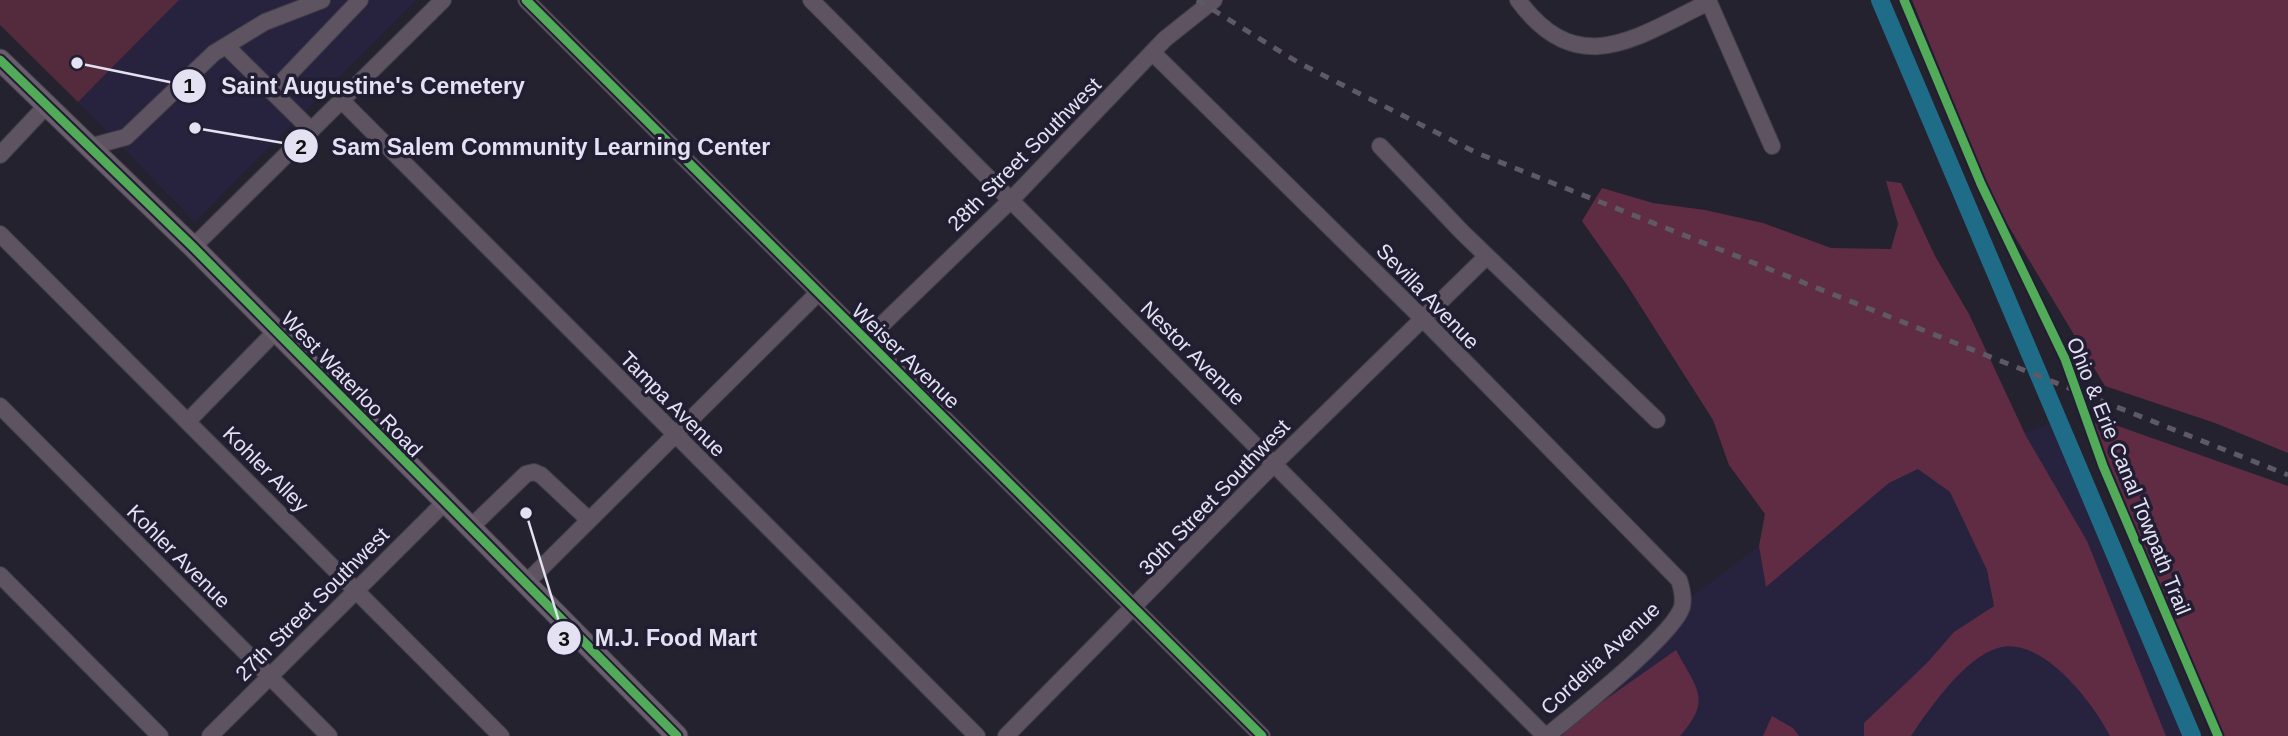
<svg xmlns="http://www.w3.org/2000/svg" width="2288" height="736" viewBox="0 0 2288 736" font-family="Arial,sans-serif">
  <rect width="100%" height="100%" fill="#24222e"/>
  <path fill="#27223d" d="M179,0h237l-221,222 -117,-120z
    M2058,421l134,315h-645l68,-57 67,-75 77,-58 8,40 122,-103 29,-14z"/>
  <path fill="#542a3d" d="M0,0h179l-101,102 -78,-77z"/>
  <path fill="#602c44" d="M1912,0h376v453l-73,-30 -110,-37 -114,-189z
    M1886,181l15,2 34,73 34,58 57,122 61,105 79,195h-56c-17,-33 -68,-101 -112,-88 -33,9 -69,61 -87,88h-47v-13l63,-60 27,-31 40,-26 -7,-36 -37,-78 -32,-23 -29,14 -123,104 -7,-41 6,-32 -36,-49 -16,-45 -86,-135 -45,-64 20,-33 51,15 52,7 58,13 68,25 60,1 7,-25z
    M2098,419l190,67v250h-68l-131,-303z
    M1676,650c20,38 37,49 4,86h-118l13,-15z
    M1772,716l21,12 6,8h-36z"/>
  <g fill="none" stroke-linecap="round" stroke-linejoin="round">
    <path stroke="#1f6c88" stroke-width="18" d="M1880,0l312,736"/>
    <g stroke="#403e49" stroke-width="18">
      <path id="minor" d="M526,0l736,736
        M811,0l734,736
        M1518,0c60,82 118,37 191,2
        M1708,0l64,146
        M226,46l85,84
        M1153,53l269,265 257,262c3,9 5,18 3,27 -9,29 -108,106 -135,129
        M272,92l88,-92
        M342,101l635,635
        M1380,146l82,86 195,188
        M89,147l37,-10 88,-84 51,-31 57,-22
        M0,155l46,-49
        M0,234l501,502
        M193,247l250,-247
        M866,340l145,-140 154,-161 49,-39
        M0,406l329,330
        M188,421l88,-90
        M470,528l56,-54 8,-2 7,3 48,45
        M0,575l160,161
        M526,583l291,-289
        M210,736l234,-233
        M1006,736l268,-272 213,-208"/>
    </g>
    <g stroke="#403e49" stroke-width="23">
      <path id="major" d="M0,60l193,187 484,489"/>
    </g>
    <use href="#minor" stroke="#5e5360" stroke-width="16"/>
    <use href="#major" stroke="#6a5e6d" stroke-width="21"/>
    <path stroke="#5e5964" stroke-width="5" stroke-dasharray="9 9" stroke-linecap="butt" d="M1197,0l102,63 178,90 811,322"/>
    <g stroke="#211d33" stroke-width="13">
      <path id="cycleway" d="M526,0l736,736
        M1904,0l77,184 84,175 38,107 115,270
        M0,60l193,187 484,489"/>
    </g>
    <use href="#cycleway" stroke="#51ab58" stroke-width="9"/>
  </g>
  <g text-anchor="middle" dominant-baseline="central" stroke-width="7" stroke-linejoin="round" paint-order="stroke">
    <g font-size="21" fill="#e4e2f2" stroke="#211d33">
      <text transform="translate(1024 154) rotate(-45)">28th Street Southwest</text>
      <text transform="translate(1428 296) rotate(46)">Sevilla Avenue</text>
      <text transform="translate(1193 353) rotate(45)">Nestor Avenue</text>
      <text transform="translate(906 356) rotate(44)">Weiser Avenue</text>
      <text transform="translate(352 384) rotate(46)">West Waterloo Road</text>
      <text transform="translate(673 404) rotate(45)">Tampa Avenue</text>
      <text transform="translate(266 469) rotate(45)">Kohler Alley</text>
      <text transform="translate(2129 476) rotate(68)">Ohio &amp; Erie Canal Towpath Trail</text>
      <text transform="translate(1214 497) rotate(-46)">30th Street Southwest</text>
      <text transform="translate(179 556) rotate(45)">Kohler Avenue</text>
      <text transform="translate(312 604) rotate(-45)">27th Street Southwest</text>
      <text transform="translate(1600 658) rotate(-43)">Cordelia Avenue</text>
    </g>
  </g>
  <path fill="none" stroke="#e4e2f2" stroke-width="2.5" d="M77 63L189 86M195 128L301 146M526 513L564 638"/>
  <g fill="#e4e2f2" stroke="#211d33" stroke-width="2.5">
    <circle cx="77" cy="63" r="7"/>
    <circle cx="195" cy="128" r="7"/>
    <circle cx="526" cy="513" r="7"/>
    <circle cx="189" cy="86" r="18"/>
    <circle cx="301" cy="146" r="18"/>
    <circle cx="564" cy="638" r="18"/>
  </g>
  <g font-size="21" text-anchor="middle" font-weight="bold" fill="#111">
    <text x="189" y="93">1</text>
    <text x="301" y="154">2</text>
    <text x="564" y="646">3</text>
  </g>
  <g font-size="23" text-anchor="middle" font-weight="bold" fill="#e4e2f2" stroke="#211d33" stroke-width="7" stroke-linejoin="round" paint-order="stroke">
    <text x="373" y="94">Saint Augustine's Cemetery</text>
    <text x="551" y="155">Sam Salem Community Learning Center</text>
    <text x="676" y="646">M.J. Food Mart</text>
  </g>
</svg>
